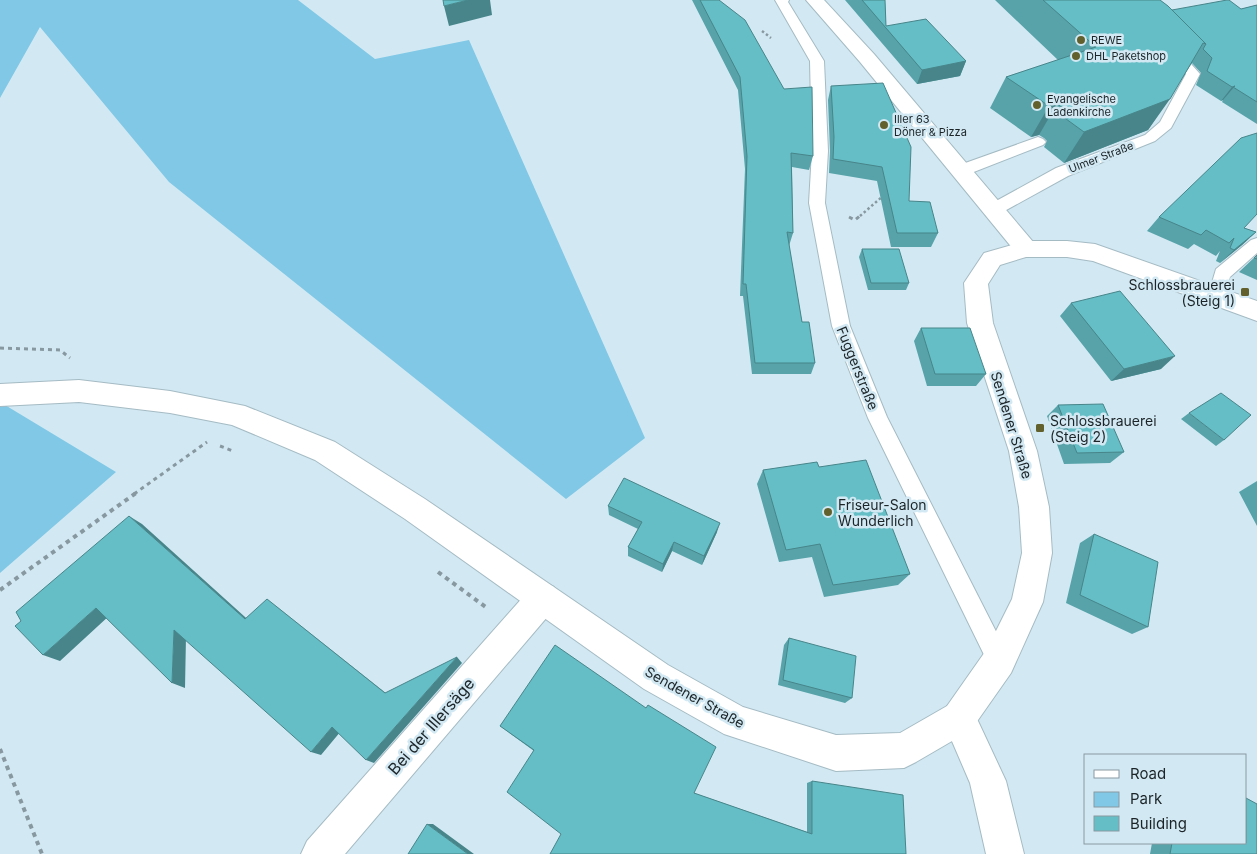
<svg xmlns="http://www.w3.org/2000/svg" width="1257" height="854" viewBox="0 0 1257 854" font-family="Inter,sans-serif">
  <rect width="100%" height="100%" fill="#d2e9f3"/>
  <path fill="#80c8e6" d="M0,0h298l77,59 94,-19 176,398 -79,61 -397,-317 -129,-155 -40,71z
    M0,402l116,70 -116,101z"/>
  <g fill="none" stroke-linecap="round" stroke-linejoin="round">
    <g stroke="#a5bbc4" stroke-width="2">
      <path id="lane" d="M775,0h14l-1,2 36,59 4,90 -3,52 25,123 37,91 120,236 4,8 -4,8 -8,4 -8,-4 -123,-251 -36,-92 -23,-123 3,-52 -2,-90z
        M1170,45l5,1 25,28 -29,54 -16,13 -87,35 -69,38 -6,2 -6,-2 -2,-4 2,-4 69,-38 89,-33 15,-13 26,-48 -23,-25z
        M1038,137l5,2 3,3 -3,3 -77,30 -6,1 -6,-1 -2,-4 2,-4z
        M1257,238v15l-27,24 -7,24 -6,2 -6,-2 -3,-5 8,-27 35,-29z"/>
    </g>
    <g stroke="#a5bbc4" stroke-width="2">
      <path id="street" d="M806,0h18l50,54 160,189 4,6 -4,6 -8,2 -8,-2 -158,-193z
        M543,582l11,5 5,11 -5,11 -209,245h-44l6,-13 225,-254z
        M959,701l12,5 35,75 18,73h-38l-16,-71 -28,-65 5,-12z"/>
    </g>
    <g stroke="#a5bbc4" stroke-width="2">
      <path id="secondary" d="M1026,241h41l28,3 162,57v20l-164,-60 -26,-4h-41l-26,8 -12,19 5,39 44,128 12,56 3,46 -9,49 -5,11 -27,60 -40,57 -55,32 -12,6 -68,3 -112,-37 -80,-45 -239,-170 -90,-59 -83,-35 -62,-12 -91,-11 -79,4v-22l79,-4 91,11 75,15 90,36 90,57 243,166 75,42 93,28 64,-2 47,-27 40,-57 25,-50 10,-46 -3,-46 -10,-56 -42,-128 -3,-40 20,-30z"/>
    </g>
    <path stroke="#8898a0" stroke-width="2.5" stroke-dasharray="2.5 2.5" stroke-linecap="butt" d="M762,31l9,7
      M860,216l23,-20"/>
    <path stroke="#8898a0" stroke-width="3" stroke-dasharray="4 4" stroke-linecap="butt" d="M849,217l6,3 6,-5
      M0,348l60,2 10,8
      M220,446l13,5
      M134,494l73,-52"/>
    <path stroke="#8898a0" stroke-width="4" stroke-dasharray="4.5 4.5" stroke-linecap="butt" d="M438,572l49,36
      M0,590l136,-97
      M0,749l42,105"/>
    <use href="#lane" fill="#fff" fill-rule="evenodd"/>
    <use href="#street" fill="#fff" fill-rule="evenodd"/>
    <use href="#secondary" fill="#fff" fill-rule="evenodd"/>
  </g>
  <path fill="#57a3a9" d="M692,0h27l94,156 -4,14 -17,-3 1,66 -4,13 13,76 13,41 -4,11h-59l-9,-78h-3l5,-127 -7,-79z
    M845,0h40l1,26 80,35 -6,15 -43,8z
    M995,0h165l12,10 69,-1 16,-4v119l-35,-22 1,-2 -2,1 -25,-16 5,-12 -9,-10 -44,67 -84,33 -20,-16 3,-6 -3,-3 -5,-3 -8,2 -41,-29 16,-31 52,-17z
    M831,86l78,115 29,32 -7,14h-40l-14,-66 -48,-8 1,-22 -2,-51z
    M1159,217l85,11 12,4 -14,13 -22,18 -4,-2 4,-10 -4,5 -22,-12 -6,5 -41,-18z
    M862,249l47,34 -3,7h-38l-9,-33z
    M1257,255v25l-18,-8z
    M1071,303l90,66 -50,12 -51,-65z
    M921,328l65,46 -10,12h-49l-13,-45z
    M1058,405l66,47 -14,11 -46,1 -17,-48z
    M1189,413l35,27 -8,6 -35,-27z
    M819,467l91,107 -12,11 -74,12 -12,-40 -33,5 -22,-78 6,-14z
    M1257,481v45l-18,-34z
    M608,506l109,26 -15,33 -30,-14 -10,21 -34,-16v-9l10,-18 -29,-14z
    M1094,534l54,93 -16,7 -66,-31 14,-60z
    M789,638l63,60 -7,5 -67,-18 6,-40z
    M500,726l307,106v-49l5,-2 94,73 -345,-20 -27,-83z
    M1152,843h94l11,11h-107z"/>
  <path fill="#47858a" d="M468,0h22l2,15 -43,11 -5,-20z
    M966,61l-6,15 -43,8 5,-14z
    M1235,86l-12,14 -2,1 11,-14z
    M1170,99l-22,31 -84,33 20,-31z
    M1057,104l-18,31 -8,2 18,-31z
    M1256,232l-14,13 -22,18 14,-13z
    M1175,356l-14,13 -50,12 13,-12z
    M129,516l13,8 113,102 -10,-7z
    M720,523l-3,9 -15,33 2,-9z
    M674,542l-2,9 -10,21 1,-8z
    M267,599l9,7 116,92 -7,-5z
    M96,608l14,7 -50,46 -17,-6z
    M174,630l12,6 -1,52 -13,-5z
    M457,657l5,6 -88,100 -8,-3z
    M332,727l9,4 -20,24 -10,-3z
    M427,824h6l41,30h-6z"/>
  <path fill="#65bec5" stroke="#47858a" d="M443,0h25l-24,6z
    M700,0h19l26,20 39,69 28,-2 1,69 -22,-3 2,80 -6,-1 15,90h7l6,41h-60l-9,-79h-3l4,-128 -7,-79z
    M862,0h23l1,26 40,-7 40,42 -44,9z
    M1043,0h117l8,6 38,38 -3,-1 -33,56 -86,33 -22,-16 4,-5 -4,-4 -5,-3 -8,2 -43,-29 90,-30z
    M1227,0h2l12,9 16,-4v97l-24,-15 2,-1 -3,1 -25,-16 5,-13 -9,-9 3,-5 -34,-34z
    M883,83l28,64 -2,54 21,1 8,31h-41l-15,-66 -49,-8 1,-22 -3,-51z
    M1257,133v81l-13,14 12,4 -22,18 -4,-2 4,-10 -5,5 -23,-13 -5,5 -42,-18 82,-79z
    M862,249h37l10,34h-38z
    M1257,255v4l-3,-1z
    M1120,291l55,65 -51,13 -53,-66z
    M921,328h49l16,46h-51z
    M1221,393l30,22 -27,25 -35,-27z
    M1103,404l21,48 -47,1 -19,-48z
    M866,460l44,114 -77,11 -13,-41 -34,6 -23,-80 54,-8 2,5z
    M624,478l96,45 -16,33 -30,-14 -11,22 -35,-17 14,-25 -34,-16z
    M129,516l116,103 22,-20 118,94 72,-36 -91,103 -34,-33 -21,25 -137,-122 -2,53 -76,-75 -53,47 -28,-29 6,-5 -5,-9z
    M1094,534l64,28 -10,65 -68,-32z
    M789,638l67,18 -4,42 -69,-18z
    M555,645l91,63 2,-3 68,42 -22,46 118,41v-53l91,14 3,59h-356l11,-20 -54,-42 27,-42 -34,-24z
    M1246,798l11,6v50h-87l2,-11h74z
    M427,824l41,30h-60z"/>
  <g fill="#62612d" stroke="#d2e9f3" stroke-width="2">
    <circle cx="1081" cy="40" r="5"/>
    <circle cx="1076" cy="56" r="5"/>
    <circle cx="1037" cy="105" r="5"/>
    <circle cx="884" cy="125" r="5"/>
    <rect x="1240" y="287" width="10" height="10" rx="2.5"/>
    <rect x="1035" y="423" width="10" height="10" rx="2.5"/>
    <circle cx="828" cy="512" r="5"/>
  </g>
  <g text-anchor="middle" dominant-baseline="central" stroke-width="5" stroke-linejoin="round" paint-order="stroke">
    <g font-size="11" fill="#1c2428" stroke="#d2e9f3" text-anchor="start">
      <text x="1091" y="40">REWE</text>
      <text x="1086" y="56">DHL Paketshop</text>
      <text x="1047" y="99">Evangelische<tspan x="1047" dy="13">Ladenkirche</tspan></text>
      <text x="894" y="119">Iller 63<tspan x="894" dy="13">Döner &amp; Pizza</tspan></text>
    </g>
    <g font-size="11" fill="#1c2428" stroke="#d2e9f3">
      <text transform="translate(1101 157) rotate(-21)">Ulmer Straße</text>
    </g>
    <g font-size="14" fill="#1c2428" stroke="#d2e9f3" text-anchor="start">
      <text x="1235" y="284" text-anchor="end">Schlossbrauerei<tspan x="1235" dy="16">(Steig 1)</tspan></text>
      <text x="1050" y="420">Schlossbrauerei<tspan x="1050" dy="16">(Steig 2)</tspan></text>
      <text x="838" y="504">Friseur-Salon<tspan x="838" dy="16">Wunderlich</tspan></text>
    </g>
    <g font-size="14" fill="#1c2428" stroke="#d2e9f3">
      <text transform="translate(858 368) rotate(68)">Fuggerstraße</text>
      <text transform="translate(1012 425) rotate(73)">Sendener Straße</text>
      <text transform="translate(695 697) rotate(29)">Sendener Straße</text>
    </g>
    <g font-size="16" fill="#1c2428" stroke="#d2e9f3">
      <text transform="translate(431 726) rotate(-49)">Bei der Illersäge</text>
    </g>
  </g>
  <rect x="1084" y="754" width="162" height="90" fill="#d2e9f3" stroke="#899aa2"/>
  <rect x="1094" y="770" width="25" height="8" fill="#ffffff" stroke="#899aa2"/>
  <text x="1130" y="779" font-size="15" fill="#1c2428">Road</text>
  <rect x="1094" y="792" width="25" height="15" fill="#80c8e6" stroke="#899aa2"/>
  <text x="1130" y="804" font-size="15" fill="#1c2428">Park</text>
  <rect x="1094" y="816" width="25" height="15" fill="#65bec5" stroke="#899aa2"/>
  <text x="1130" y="829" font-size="15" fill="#1c2428">Building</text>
</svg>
